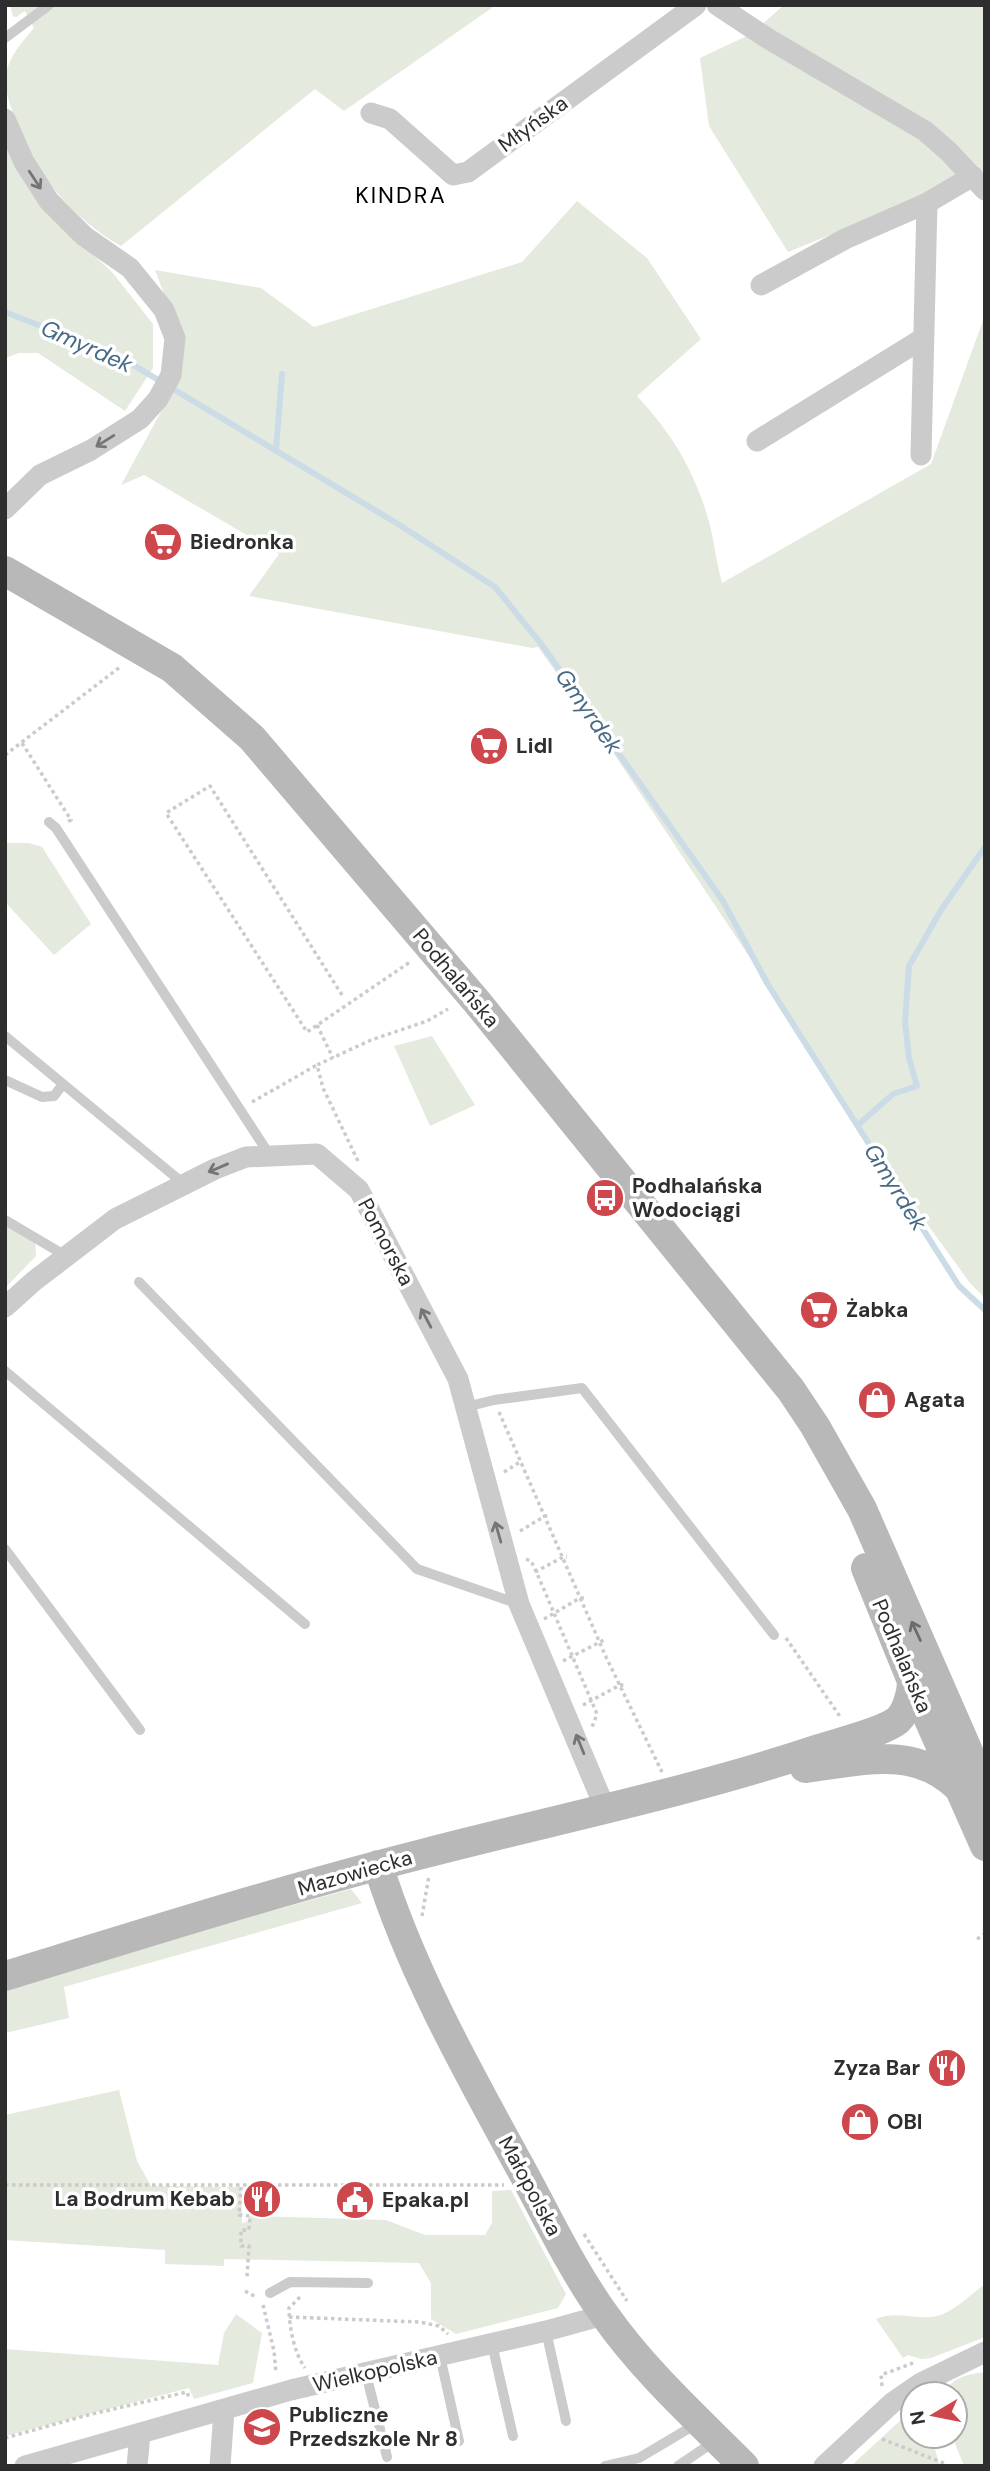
<svg xmlns="http://www.w3.org/2000/svg" width="990" height="2471" viewBox="0 0 990 2471" font-family="'DM Sans',sans-serif">
  <rect width="100%" height="100%" fill="#fff"/>
  <path fill="#e4eade" d="M10,5h486l-152,106 -29,-22 -194,157c-50,-28 -93,-80 -109,-136 -4,-11 -8,-25 -6,-37 4,-18 16,-31 28,-45l-9,-17 -9,6 -3,-1z
    M784,5h201v168l-7,-7 -66,36 -124,50 -79,-126 -9,-68 51,-24z
    M5,144l45,71 62,57 41,52v44l-28,43 -87,-58h-19l-14,5z
    M577,201l70,57 54,81 -64,57c35,38 56,72 71,122 6,21 8,44 14,65l209,-119 54,-149v983l-15,-15 -72,-99 -71,-111 -213,-319 -76,-107 -6,1 -283,-52 30,-42 -135,-79 -23,10 47,-86 -4,-105 -9,-24 106,18 53,39 208,-65z
    M5,843h24l13,4 49,77 -37,31 -49,-53z
    M432,1036l43,69 -45,21 -36,-80z
    M5,1221l30,16 1,19 -31,32z
    M351,1889l11,14 -298,84 5,31 -64,15v-45l154,-46z
    M119,2090l18,71 14,25 90,1 1,36 5,-1 3,-6 136,4 39,15h60l7,-12v-32l19,-1 55,104 -8,14 -102,26 -25,-15v-36l-12,-20 -195,-4v7l-59,-2v-14l-160,-10v-125z
    M985,2284v53l-54,21 -10,1 -13,-4 -5,3 -27,-39c18,-8 37,0 56,-2 19,-2 38,-22 53,-33z
    M236,2314l26,19 -9,50 -59,16 -5,-11 -184,48v-87l213,16 6,-32z
    M985,2372v94h-21l-12,-30h3v-42h-12c10,-17 22,-19 42,-22z
    M903,2418l10,8v10c22,0 21,12 27,30h-89z"/>
  <g fill="none" stroke-linecap="round" stroke-linejoin="round">
    <path stroke="#ccdce7" stroke-width="6" d="M5,312l115,45 278,167 97,63 47,58 181,256 44,82 192,303 26,24
      M276,450l6,-76
      M858,1125l35,-31 24,-8 -8,-28 -4,-36 4,-56 32,-56 44,-63"/>
    <path stroke="#cbcbcb" stroke-width="3.5" stroke-dasharray="3.5 3.5" stroke-linecap="butt" d="M22,743l49,77 -4,2
      M5,755l115,-88
      M342,995l-132,-209 -44,27 141,219 103,-70
      M317,1025l16,33
      M252,1102l65,-37
      M358,1161l-35,-73 -6,-23 54,-25 56,-19 21,-12
      M499,1412l107,245 56,115
      M504,1472l16,-10
      M520,1531l25,-15h4
      M526,1559l5,2 5,10 61,143 -5,13
      M535,1572l28,-15h4
      M544,1619l36,-21h6
      M786,1638l55,80
      M563,1661l41,-21
      M583,1705l37,-20h5
      M422,1916l7,-40
      M977,1939l8,-5
      M5,2185h499
      M241,2187l-2,28 11,1 -1,14h-8v16h8l-2,31
      M584,2234l43,67
      M245,2291l11,6
      M300,2297l-11,11c0,18 5,45 16,60
      M263,2305l11,46 2,22
      M289,2317l130,5 20,4 9,8
      M882,2386l-1,-11 32,-12
      M5,2438l83,-23 99,-23 2,6
      M882,2439l64,25"/>
    <path stroke="#cbcbcb" stroke-width="10" d="M5,38l44,-33
      M49,822l7,6 213,326
      M5,1036l179,148
      M5,1080l37,17 12,-1 9,-12
      M5,1220l61,36
      M139,1282l278,287 102,35
      M5,1371l300,253
      M466,1407l28,-7 88,-12 192,247
      M5,1549l135,181
      M270,2293l20,-11 78,1
      M546,2331l20,90
      M492,2344l21,92
      M440,2356l19,85
      M366,2374l21,83
      M605,2466l34,-8 59,-35
      M678,2466l37,-25"/>
    <path stroke="#cbcbcb" stroke-width="21" d="M717,5l50,33 158,93 23,20 37,39
      M371,113l19,6 63,56 15,-3 228,-167
      M5,119l19,43 25,39 35,35 46,32 34,42 11,28 -4,37 -13,24 -18,20 -49,31 -51,25 -35,34
      M761,285l84,-46 82,-36 46,-27
      M757,441l165,-102
      M921,455l6,-252
      M5,1307l29,-26 81,-62 100,-50 31,-12 71,-3 42,36 99,189 61,225 86,204
      M25,2466l266,-76 255,-59 58,-16
      M137,2466l3,-32
      M220,2466l4,-55
      M824,2466l68,-63 29,-20 64,-31"/>
    <path stroke="#b8b8b8" stroke-width="30" d="M5,571l167,97 80,70 225,264 314,388 24,36 47,83 123,281
      M866,1568l46,113 73,165
      M805,1768c55,-7 111,-24 155,21
      M378,1865c33,106 89,205 142,302 27,49 51,101 84,147 39,56 92,104 140,152
      M5,1976c140,-43 279,-87 421,-123 131,-34 264,-61 393,-104 18,-6 65,-17 79,-29 9,-9 14,-27 14,-39"/>
  </g>
  <defs><path id="oneway-shaft" d="M-6 0H5M1.5-3L5.5 0L1.5 3" fill="none" stroke-width="1.6" stroke-linecap="round" stroke-linejoin="round" transform="scale(1.75)"/></defs>
  <g stroke="#757575">
    <use href="#oneway-shaft" transform="translate(35 180) rotate(57)"/>
    <use href="#oneway-shaft" transform="translate(105 441) rotate(148)"/>
    <use href="#oneway-shaft" transform="translate(218 1168) rotate(157)"/>
    <use href="#oneway-shaft" transform="translate(426 1318) rotate(-118)"/>
    <use href="#oneway-shaft" transform="translate(498 1532) rotate(-106)"/>
    <use href="#oneway-shaft" transform="translate(580 1744) rotate(-112)"/>
  </g>
  <use stroke="#6c6c6c" href="#oneway-shaft" transform="translate(916 1631) rotate(-115)"/>
  <defs>
    <g id="supermarket-disc" transform="scale(2.0125)"><circle r="9.5" fill="#ce474c" stroke="#fff"/><path d="M-6-5.5h2.5l.6 2H6L4.5 2H-2.5L-4.4-4H-6ZM-1.5 3.2a1.3 1.3 0 1 0 .1 0ZM3 3.2a1.3 1.3 0 1 0 .1 0Z" fill="#fff"/></g>
    <g id="bus-disc" transform="scale(2.0125)"><circle r="9.5" fill="#ce474c" stroke="#fff"/><path d="M-5-6H5V4H4V6H2V4H-2V6H-4V4H-5ZM-3.5-4V0h7V-4ZM-3.5 1.2v1.5H-2V1.2ZM2 1.2v1.5H3.5V1.2Z" fill="#fff"/></g>
    <g id="shop-disc" transform="scale(2.0125)"><circle r="9.5" fill="#ce474c" stroke="#fff"/><path d="M-5-2.5h2.3a2.7 3.5 0 0 1 5.4 0H5L5.5 6h-11ZM-1.5-2.5h3a1.5 2.3 0 0 0-3 0Z" fill="#fff"/></g>
    <g id="restaurant-disc" transform="scale(2.0125)"><circle r="9.5" fill="#ce474c" stroke="#fff"/><path d="M-5-6h1v4h1v-4h1v4h1v-4h1v5L-1.5 .5V6h-2V.5L-5-1ZM5-6V6H3V1.5H1.5Q1.5-4 5-6Z" fill="#fff"/></g>
    <g id="civic-disc" transform="scale(2.0125)"><circle r="9.5" fill="#ce474c" stroke="#fff"/><path d="M-.6-6.5H3V-4.5H.6V-3L4-1V1h2V6H-6V1h2V-1L-.6-3ZM-1.2 2.5V6h2.4V2.5Z" fill="#fff"/></g>
    <g id="school-disc" transform="scale(2.0125)"><circle r="9.5" fill="#ce474c" stroke="#fff"/><path d="M0-5L7-2L0 1L-7-2ZM-4 1L0 2.5L4 1V4Q0 6-4 4Z" fill="#fff"/></g>
  </defs>
  <g fill-rule="evenodd">
    <use href="#supermarket-disc" x="163" y="542"/>
    <use href="#supermarket-disc" x="489" y="746"/>
    <use href="#bus-disc" x="605" y="1198"/>
    <use href="#supermarket-disc" x="819" y="1310"/>
    <use href="#shop-disc" x="877" y="1400"/>
    <use href="#restaurant-disc" x="947" y="2068"/>
    <use href="#shop-disc" x="860" y="2122"/>
    <use href="#restaurant-disc" x="262" y="2199"/>
    <use href="#civic-disc" x="355" y="2200"/>
    <use href="#school-disc" x="262" y="2427"/>
  </g>
  <g text-anchor="middle" dominant-baseline="central" stroke-width="7" stroke-linejoin="round" paint-order="stroke">
    <g font-size="21" fill="#2e2e2e" stroke="#fff">
      <text transform="translate(533 124) rotate(-36)">Młyńska</text>
      <text transform="translate(456 978) rotate(50)">Podhalańska</text>
      <text transform="translate(386 1242) rotate(62)">Pomorska</text>
      <text transform="translate(902 1656) rotate(67)">Podhalańska</text>
      <text transform="translate(355 1873) rotate(-16)">Mazowiecka</text>
      <text transform="translate(530 2186) rotate(62)">Małopolska</text>
      <text transform="translate(375 2371) rotate(-13)">Wielkopolska</text>
    </g>
    <g font-size="21" font-weight="bold" fill="#2e2e2e" stroke="#fff" text-anchor="start">
      <text x="190" y="542">Biedronka</text>
      <text x="516" y="746">Lidl</text>
      <text x="632" y="1186">Podhalańska<tspan x="632" dy="24">Wodociągi</tspan></text>
      <text x="846" y="1310">Żabka</text>
      <text x="904" y="1400">Agata</text>
      <text x="920" y="2068" text-anchor="end">Zyza Bar</text>
      <text x="887" y="2122">OBI</text>
      <text x="235" y="2199" text-anchor="end">La Bodrum Kebab</text>
      <text x="382" y="2200">Epaka.pl</text>
      <text x="289" y="2415">Publiczne<tspan x="289" dy="24">Przedszkole Nr 8</tspan></text>
    </g>
    <g font-size="23" letter-spacing="2" fill="#000" stroke="#fff">
      <text x="401" y="195">KINDRA</text>
    </g>
    <g font-size="23" font-style="italic" fill="#476b86" stroke="#fff">
      <text transform="translate(87 346) rotate(24)">Gmyrdek</text>
      <text transform="translate(589 711) rotate(55)">Gmyrdek</text>
      <text transform="translate(896 1187) rotate(58)">Gmyrdek</text>
    </g>
  </g>
  <rect width="990" height="2471" fill="none" stroke="#2e2e2e" stroke-width="14"/>
  <g transform="translate(934 2415) rotate(260)"><circle r="33" fill="#ffffff" stroke="#ababab" stroke-width="2"/>
  <path d="M0-5L12 26L0 18L-12 26Z" fill="#ce474c"/>
  <text y="-10" font-size="19" font-weight="bold" text-anchor="middle" fill="#2e2e2e">N</text>
  </g>
</svg>
